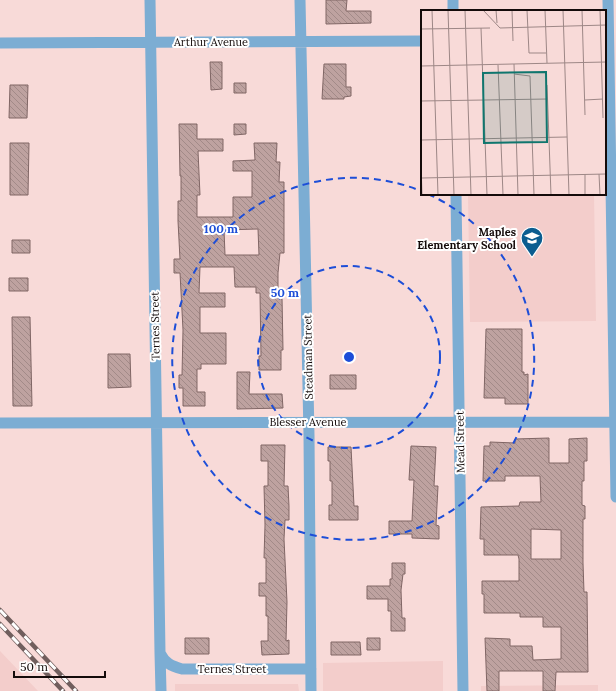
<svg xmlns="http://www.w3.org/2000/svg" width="616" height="691" viewBox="0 0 616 691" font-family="Lora,serif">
  <defs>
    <pattern id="building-back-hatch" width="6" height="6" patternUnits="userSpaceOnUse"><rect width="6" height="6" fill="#bea2a0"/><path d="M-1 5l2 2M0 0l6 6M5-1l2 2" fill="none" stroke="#a28a88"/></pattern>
  </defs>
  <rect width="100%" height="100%" fill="#f8dad8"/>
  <path fill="#f3cdcb" d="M468,194h126l2,127 -126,1z
    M0,651l38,40h-38z
    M443,661v30h-120v-28z
    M175,684h123l1,7h-124z
    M598,685v6h-117v-5z"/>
  <path fill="url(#building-back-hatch)" stroke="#806665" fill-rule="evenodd" d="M326,0h21l-1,11h25v12l-45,1z
    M210,62h12v27l-11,1z
    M324,64h22v23h5v9l-7,1v2h-22z
    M234,83h12v10h-12z
    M10,85h18l-1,33h-18z
    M179,124h18v15h26v12h-25l2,44h-3v22h36v-20h19v-26h-19v-10l22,-1 -1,-17h23l-1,19h4l-1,20h5v71h-4l-2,20v24h4l1,53h-2v20h-22v-14h2l-1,-63h-4v-6h-21l-1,-20h-34l-1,26h26v14h-25v26h26v31h-25v5h-4v23h8v14h-22v-18h-4v-13h3l1,-45 -3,-57h-6v-14h6l-2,-38v-20h3v-25h-1zM258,229l1,26h-34l-1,-25z
    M234,124h12v10l-12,1z
    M10,143h19l-1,52h-18z
    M12,240h18v13h-18z
    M9,278h19v13h-19z
    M12,317h18l2,89h-19z
    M486,329h36v43h2v3l4,-1v30h-23v-6h-21z
    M108,354h22l1,33 -23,1z
    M237,372h13l-1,22h33l1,14 -46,1z
    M330,375h26v14h-26z
    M549,438v25h20v-24l18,-1v23h-3v20h-2v24l3,1v13h-2v44l1,29h3l1,80h-32l-1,19h-12v-20h-44v20h-12l-2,-53 25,1v7h22l1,14 28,-1v-32h-18v-10h-23v-4h-36v-19h-2v-13h37v-22l-1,-4h-34v-16h-4l1,-32 38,-1 1,-4h21l-1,-26h-35v5h-22l1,-35h6v-4l25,1v-4zM531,529l30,1v29h-30z
    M261,445h24l-1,41h4l1,20v14h-4l-1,19 3,63 -1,39 3,-1v14l-27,1 -1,-14h7v-25h-2v-20h-7v-13h7v-25h-2l1,-33 -1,-39h4v-25h-7z
    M411,446l25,1 -2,39h4l-2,39 3,1v13l-27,-1v-4h-23v-13h23l2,-41h-5z
    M328,447h23l3,59h4v14h-29v-15h3v-24h-2v-20h-2z
    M392,563h13v11h-2l-2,16 1,28h3v13h-14v-20h-3v-12h-21v-13h23v-7h2z
    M185,638h24v16h-24z
    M367,638h13v12h-13z
    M331,642h29l1,13h-30z"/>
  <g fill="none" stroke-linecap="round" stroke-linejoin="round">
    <path stroke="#7cadd3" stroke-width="11" d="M150,0l10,653c5,10 11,13 22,16h129
      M300,0l9,435 2,256
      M453,0v11
      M608,0l8,497
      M0,43l422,-2
      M456,194l7,497
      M0,423l616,-1
      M160,653l1,38"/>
    <g stroke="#705e5d" stroke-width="4.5">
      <path id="rail" d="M0,610l76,81
        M0,624l63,67"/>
    </g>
    <use href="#rail" stroke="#fff" stroke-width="3" stroke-dasharray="9" stroke-linecap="butt"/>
  </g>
  <g fill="none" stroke="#1d4ed8" stroke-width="2" stroke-dasharray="7 5">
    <circle cx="349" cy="357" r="91"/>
    <path d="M428 194A181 181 0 1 1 421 191"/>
  </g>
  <defs>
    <g id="school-pin" transform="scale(1.15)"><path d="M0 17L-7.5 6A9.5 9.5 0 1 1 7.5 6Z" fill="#0b5d90" stroke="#fff"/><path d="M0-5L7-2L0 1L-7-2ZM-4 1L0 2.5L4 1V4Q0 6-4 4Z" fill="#fff"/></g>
  </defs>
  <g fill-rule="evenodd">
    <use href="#school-pin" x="532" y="238"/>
  </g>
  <g text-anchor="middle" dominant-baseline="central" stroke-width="4" stroke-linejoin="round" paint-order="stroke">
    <g font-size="11" fill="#140b0a" stroke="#fff">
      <text x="211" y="42">Arthur Avenue</text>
      <text transform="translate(155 326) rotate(-91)">Ternes Street</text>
      <text transform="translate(308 357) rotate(-91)">Steadman Street</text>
      <text x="308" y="422">Blesser Avenue</text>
      <text transform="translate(460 442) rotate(-91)">Mead Street</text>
      <text x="232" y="669">Ternes Street</text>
    </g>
    <g font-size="11" font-weight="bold" fill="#140b0a" stroke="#fff" text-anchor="end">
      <text x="516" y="232">Maples<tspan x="516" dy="13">Elementary School</tspan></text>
    </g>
  </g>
  <g transform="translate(421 10)">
    <rect width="185" height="185" fill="#f8dad8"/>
    <path fill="none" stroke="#9d8786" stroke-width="1" d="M11,0l6,185M27,0l6,185M44,0l6,185M62,0l17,18 106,-3M75,0l1,13M91,0l1,31M106,0l2,43h17M124,0l2,53M142,0l6,185M161,0l3,105M179,0l3,108M60,18l6,167M0,19l69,-1M93,54l4,131M77,55l5,130M0,56l185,-4M93,64l16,2 4,119M126,75l4,110M164,90l18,-1M0,91l127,-2M0,130l146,-3M0,154l1,31M164,164v21M178,164l1,21M1,168l184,-4"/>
    <path fill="#0f766e" fill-opacity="0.15" stroke="#0f766e" stroke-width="2" d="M125,62l1,70 -63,1 -1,-70z"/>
    <rect width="185" height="185" fill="none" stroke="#140b0a" stroke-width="2"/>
  </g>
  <circle cx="349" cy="357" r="6" fill="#1d4ed8" stroke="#fff" stroke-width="2"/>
  <g font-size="12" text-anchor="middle" font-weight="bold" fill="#1d4ed8" stroke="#fff" stroke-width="4" stroke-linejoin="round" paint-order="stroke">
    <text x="221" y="233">100 m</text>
    <text x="285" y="297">50 m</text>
  </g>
  <path d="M14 671v6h91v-6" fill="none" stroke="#140b0a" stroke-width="2"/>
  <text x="20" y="671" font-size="12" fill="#140b0a" stroke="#ffffff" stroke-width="3" paint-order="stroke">50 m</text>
</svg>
